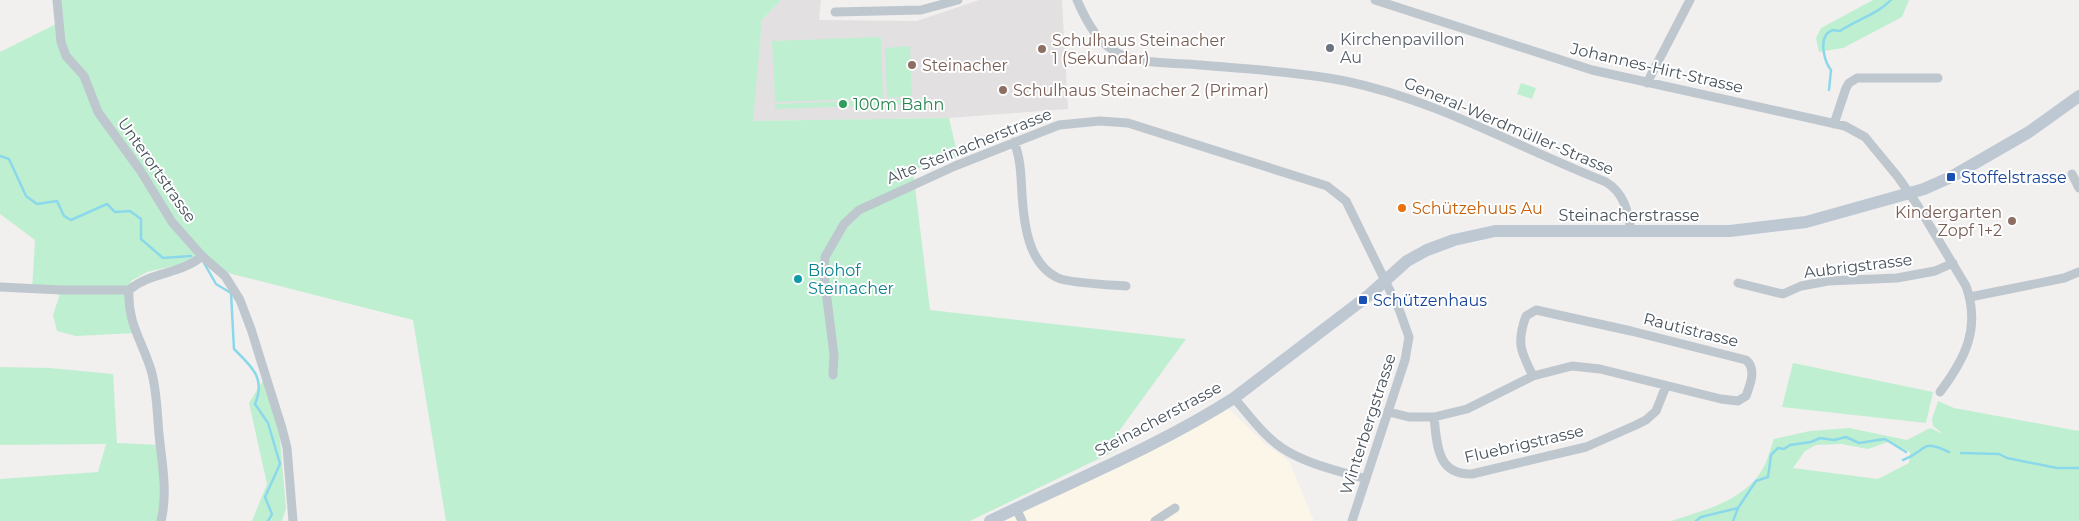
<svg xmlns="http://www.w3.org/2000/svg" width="2079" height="521" viewBox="0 0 2079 521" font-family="Montserrat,sans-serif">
  <rect width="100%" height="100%" fill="#f2efef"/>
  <path fill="#fcf6e9" d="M1229,409l35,34 25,18 25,60h-311z"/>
  <path fill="#e3e0e1" d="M781,0h40l-2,20 98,1 62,-21h83l6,109 -119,9 -197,3 10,-101z"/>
  <path fill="#bfefd1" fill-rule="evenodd" d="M60,0h721l-19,20 -9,101 196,-3 9,39 -45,13 17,140 256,29 -72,99 5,11 -149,72h-524l-33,-201 -181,-46 -37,-18 -4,6 -44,10 -16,9 -2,9 7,43 -60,3 -19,-5 -4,-16 8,-24 -29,-1 3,-50 -35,-26v-162l60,-30z
    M1873,0h36l-7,17 -59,31 -24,4 -3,-14 5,-10z
    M881,37l2,61 -108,4 -3,-61z
    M910,46l2,50 -25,2 -2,-50z
    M1521,83l15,5 -4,11 -15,-5z
    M912,99v5l-137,5v-5z
    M1793,363l140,29 -7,31 -144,-16z
    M0,367l50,1 63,6 4,69 43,2 1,76h-161v-42l98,-7 8,-28 -106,1z
    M264,379l15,50 7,79 -4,13h-30l15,-37 -18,-81z
    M1938,401l16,7 125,23v90h-408c33,-11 74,-20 92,-53 5,-8 7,-19 11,-29l36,-8 39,-3 58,12 23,-12 13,6 -10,-8 -1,-7zM1888,442l22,10 -1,11 -31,16 -85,-11 12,-17 11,-6 25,-1 27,5z"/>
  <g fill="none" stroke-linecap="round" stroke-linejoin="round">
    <path stroke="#8cd8eb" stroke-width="2.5" d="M1829,90l2,-20c-6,-7 -11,-26 -5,-35 2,-3 5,-4 7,-5l7,1c16,-11 38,-17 51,-31
      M0,156l9,3 17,37 11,8 20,-3 7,15 7,4 36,-16 8,8 15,-1 11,8v20l22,19 28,-2
      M204,263l12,21 15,9 3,56c18,18 32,29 21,55l13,19 12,41 -15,33 7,17 -4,7
      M1961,453l38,1 8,4 50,10h22
      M1903,460c25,-9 16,-22 46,-8
      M1696,521l5,-4 37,-9
      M1733,521l5,-13 18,-27 12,-4 3,-22 7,-7 6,1 6,-4 21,-3 9,-4 14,2 12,-3 13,6 26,-4 21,13"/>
    <path stroke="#bec7ce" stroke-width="9" d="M57,0l4,42 5,14 18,20 14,36 42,58 32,52 30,34 23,20 15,24 11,29 31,99 5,20 6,73
      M1077,0c10,23 22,46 47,56 23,8 50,7 75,9 48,4 98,7 146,16 92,19 174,67 261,101 18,11 22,29 25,49
      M1375,0l217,70 253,56 20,11 33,40 20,29 48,80c15,42 -1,73 -26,106
      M835,12l86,-2 37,-10
      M1647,83l43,-83
      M1834,124l12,-36 3,-5 8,-5h81
      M1014,142c7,17 7,35 8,53 2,29 6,69 36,83 11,5 53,7 68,8
      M2072,174l7,14
      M1738,283l45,11 18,-8 27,-5 69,-3 38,-7 18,-8
      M0,287l61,3h68
      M1970,297l94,-19 15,-6
      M833,375l1,-20 -10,-80 1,-18 19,-33 15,-14 96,-44 104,-41 41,-4 28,2 199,63 19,15 53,108 10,28 -4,23 -53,161
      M1234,398c15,17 29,37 48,50 24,16 57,23 84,31
      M1389,412l20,5h25l33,-8 66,-33 39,-10 28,3 121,30 17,2 8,-5c4,-11 11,-27 0,-36l-115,-29 -95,-21 -10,6c-10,27 -5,36 7,60
      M1434,417c3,28 3,58 38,57l114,-27 50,-22 10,-5 10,-9 10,-25
      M1016,508l6,13
      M161,521c7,-29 1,-57 -2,-87 -2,-21 -2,-44 -8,-64 -9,-29 -24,-48 -22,-80 23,-19 51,-15 73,-34
      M1155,521l20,-13"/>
    <path stroke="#bdc8d3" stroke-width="12" d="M990,521c82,-40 167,-74 244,-123l135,-103 38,-34 20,-11 27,-10 41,-9h235l76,-9 118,-33 27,-12 78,-45 50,-36"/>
  </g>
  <circle fill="#6b7280" stroke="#fff" stroke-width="2" cx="1330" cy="48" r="5"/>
  <g fill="#8d6e63" stroke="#fff" stroke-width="2">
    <circle cx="1042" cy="49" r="5"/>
    <circle cx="912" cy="65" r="5"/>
    <circle cx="1003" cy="90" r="5"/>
    <circle cx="2012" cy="221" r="5"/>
  </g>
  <circle fill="#2e9e5b" stroke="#fff" stroke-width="2" cx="843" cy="104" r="5"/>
  <g fill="#1a4fb4" stroke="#fff" stroke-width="2">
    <rect x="1946" y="172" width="10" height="10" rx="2.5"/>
    <rect x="1358" y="295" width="10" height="10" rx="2.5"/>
  </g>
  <circle fill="#e8710a" stroke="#fff" stroke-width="2" cx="1402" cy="208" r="5"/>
  <circle fill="#0f9aa8" stroke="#fff" stroke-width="2" cx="798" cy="279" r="5"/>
  <g text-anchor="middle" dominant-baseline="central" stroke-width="4" stroke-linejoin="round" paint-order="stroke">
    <g font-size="16" fill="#5b616d" stroke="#fff" text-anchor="start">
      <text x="1340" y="39">Kirchenpavillon<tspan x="1340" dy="18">Au</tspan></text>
    </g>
    <g font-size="16" fill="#785e54" stroke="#fff" text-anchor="start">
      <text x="1052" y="40">Schulhaus Steinacher<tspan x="1052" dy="18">1 (Sekundar)</tspan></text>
      <text x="922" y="65">Steinacher</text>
      <text x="1013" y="90">Schulhaus Steinacher 2 (Primar)</text>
      <text x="2002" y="212" text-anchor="end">Kindergarten<tspan x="2002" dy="18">Zopf 1+2</tspan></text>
    </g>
    <g font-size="16" fill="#48535d" stroke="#fff">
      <text transform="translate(1657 68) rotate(13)">Johannes-Hirt-Strasse</text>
      <text transform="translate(1509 126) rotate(23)">General-Werdmüller-Strasse</text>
      <text transform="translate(969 146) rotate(-22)">Alte Steinacherstrasse</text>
      <text transform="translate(157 170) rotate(55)">Unterortstrasse</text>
      <text x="1629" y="215">Steinacherstrasse</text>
      <text transform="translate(1858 266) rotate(-7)">Aubrigstrasse</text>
      <text transform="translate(1691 330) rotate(14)">Rautistrasse</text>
      <text transform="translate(1158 419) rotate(-28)">Steinacherstrasse</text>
      <text transform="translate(1368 424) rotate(-72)">Winterbergstrasse</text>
      <text transform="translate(1524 444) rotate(-13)">Fluebrigstrasse</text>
    </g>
    <g font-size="16" fill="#27864d" stroke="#fff" text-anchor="start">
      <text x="853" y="104">100m Bahn</text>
    </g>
    <g font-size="16" fill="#164399" stroke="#fff" text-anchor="start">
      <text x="1961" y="177">Stoffelstrasse</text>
      <text x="1373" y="300">Schützenhaus</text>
    </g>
    <g font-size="16" fill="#c56008" stroke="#fff" text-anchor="start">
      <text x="1412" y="208">Schützehuus Au</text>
    </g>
    <g font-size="16" fill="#0d838f" stroke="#fff" text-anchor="start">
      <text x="808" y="270">Biohof<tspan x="808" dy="18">Steinacher</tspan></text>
    </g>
  </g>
</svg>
